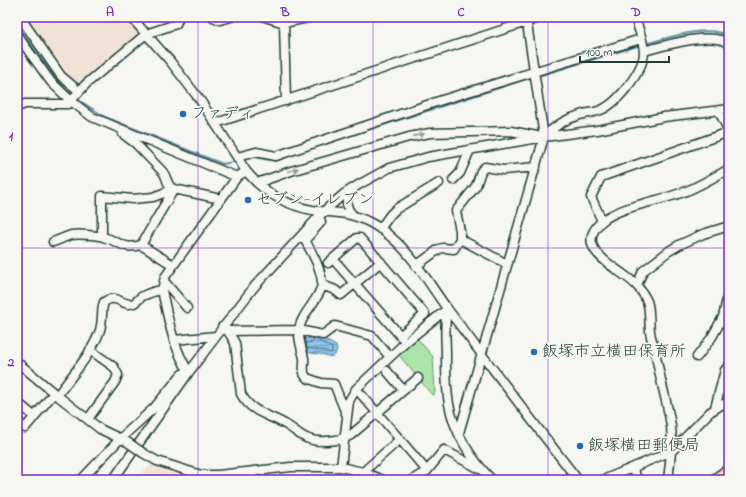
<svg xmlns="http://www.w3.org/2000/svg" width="746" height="497" viewBox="0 0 746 497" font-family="'Indie Flower','Klee One',sans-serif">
  <defs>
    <pattern id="water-rules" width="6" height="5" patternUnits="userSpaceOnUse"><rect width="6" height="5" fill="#8ec5ec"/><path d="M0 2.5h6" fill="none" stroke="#73a1c0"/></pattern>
  </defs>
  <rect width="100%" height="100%" fill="#f6f6f2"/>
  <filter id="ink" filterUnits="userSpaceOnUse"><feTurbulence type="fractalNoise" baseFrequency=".025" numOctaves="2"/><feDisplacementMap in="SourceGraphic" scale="8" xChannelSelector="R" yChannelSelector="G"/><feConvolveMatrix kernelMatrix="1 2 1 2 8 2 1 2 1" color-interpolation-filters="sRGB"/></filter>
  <g filter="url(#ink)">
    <path fill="#f0e2d6" d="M22,17h105l13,17 -62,54 -15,-13z
      M152,464l41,13 57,-3 1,6h-118z"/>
    <path fill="#ace5a9" stroke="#66916e" d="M417,338l16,19 2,35 -2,4 -35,-42z"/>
    <path fill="url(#water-rules)" stroke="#628fa2" d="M311,334l8,2 17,10 1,3 -2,6 -5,2 -5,-2 -21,-3 -2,-15 8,2z"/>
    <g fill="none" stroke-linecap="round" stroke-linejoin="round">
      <path stroke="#4b737e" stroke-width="1" d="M315,339l17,9v4l-2,1 -4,-2 -19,-3 -1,-5 6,-1z"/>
      <path stroke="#628fa2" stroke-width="2" d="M17,25l39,55 18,16
        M645,44c23,-6 62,-20 84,-8
        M538,76l103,-31
        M77,99l28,18 110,44 8,3 15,-3
        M321,145l212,-68
        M242,160l12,-3 21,4 11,-4"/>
      <g stroke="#1f3d34" stroke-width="11">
        <path id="minor" d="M20,17l41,59 18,15
          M131,17l39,44 30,39 46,71c18,22 39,34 66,39 11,2 23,2 34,4 16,3 33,12 45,23 23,19 40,50 58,74 43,57 85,113 129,169
          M213,17l7,3 11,-3
          M265,17l19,6 28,-6
          M284,23l2,78
          M17,35l34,47 20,19 21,16 145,60
          M644,51c18,-5 70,-21 85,-7
          M17,107l8,-3h43l18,-20 60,-50 30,-10 3,-7
          M719,111l10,21
          M216,123l326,-106
          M123,134l12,9 28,29c5,6 3,14 11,17l-33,56
          M544,137c9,-10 22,-18 36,-22 6,-2 12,-2 18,-4 18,-5 45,-40 46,-58 0,-12 -6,-25 -9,-36
          M237,157l19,-5 20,4 166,-56 199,-61
          M453,180l7,-7 10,-23
          M257,183l34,-12 118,-34 21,-4 81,-2 26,5
          M351,190c-6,10 -6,18 3,26
          M319,216l2,6 -16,18c7,13 16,28 17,43 0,14 -21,30 -23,47 -1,10 3,19 5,28 1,7 -3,15 3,20l14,5 13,1 13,32
          M602,221l-11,-24 10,-20 128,-45
          M380,229l10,-14 6,-6 43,-26
          M102,236v-40l31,3 20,-2 21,-8 47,10
          M53,242c6,-2 12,-5 18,-7 7,-1 25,0 32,2 17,4 19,13 38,8l32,20
          M333,259l71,81
          M328,263l29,-25h3l65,76 -25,22
          M507,264l-47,-25v-8l-4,-20 20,-25 5,-15 4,-4 18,3 33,-3
          M416,266l23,-17 4,-1 11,1 6,-10
          M164,281l23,27
          M322,285l13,5 6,5 40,-33
          M637,285l6,-14 26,-20 10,-6 24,-11 26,-8
          M447,309c-3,16 -1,31 -1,46 0,16 0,33 3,49 5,29 23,56 43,76
          M222,327l6,4 7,12 6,51c12,21 29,20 47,32 7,4 13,11 21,13 10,4 32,2 42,-4l67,-57
          M228,331l71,-1 24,5 12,-9 37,10 18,21
          M174,340l42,-4
          M697,357l15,-20 11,-20 6,-27
          M17,362l37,31 46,36 25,12
          M387,371l16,19
          M360,393l67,78
          M57,396c15,-21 35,-42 43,-66 3,-10 1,-20 4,-28 14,-10 18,6 30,1 2,-1 5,-4 7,-6 7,-4 14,-6 21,-7
          M17,402l18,15
          M715,408l10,-38 4,-4
          M88,419l27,-37 3,-7 -4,-8 -24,-17
          M17,422l8,6 29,-35
          M459,433l85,-296 -18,-120
          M143,453l14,8 44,14h17l73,-8h50l22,5 20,8
          M341,467l8,-66 7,-12 50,-47 41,-33
          M632,468l6,12
          M253,471l1,9
          M363,472l36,-32
          M81,480l40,-42 33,-30 28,-34 7,-2c-16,-24 -21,-54 -27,-82l3,-13 72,-100 9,-6
          M113,480l76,-108 65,-85 69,-75 21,-18 16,-10 29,-16 39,-11 116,-20 53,-7 67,-13 65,-8
          M412,480l15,-9 17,-21 36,19
          M603,480l69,-29 38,-39 11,-7 8,-3
          M668,480c2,-18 5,-36 3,-54 -2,-14 -6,-28 -9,-42 -4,-16 -6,-31 -11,-47 -3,-11 0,-25 -4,-36 -2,-4 -6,-11 -10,-15 -14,-17 -67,-35 -36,-64 19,-17 63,-21 88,-32 14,-6 27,-14 40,-21"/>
      </g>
      <g stroke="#1f3d34" stroke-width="14">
        <path id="highway" d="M715,480l14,-10"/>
      </g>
      <use href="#minor" stroke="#f6f6f2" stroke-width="8"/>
      <use href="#highway" stroke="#f9e096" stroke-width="11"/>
      <g stroke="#1f3d34" stroke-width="11" stroke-linecap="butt">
        <path id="minor-bridge" d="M126,441l17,12"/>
      </g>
      <use href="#minor-bridge" stroke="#f6f6f2" stroke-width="8"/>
    </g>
    <defs><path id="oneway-solid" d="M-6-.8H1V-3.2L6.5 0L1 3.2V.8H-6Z"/></defs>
    <g fill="#8a9a93">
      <use href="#oneway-solid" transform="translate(419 135) rotate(-11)"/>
      <use href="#oneway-solid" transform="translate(293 170) rotate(-17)"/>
    </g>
  </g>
  <path fill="none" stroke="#7b2cbf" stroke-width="1" stroke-opacity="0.55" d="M198,17v463M373,17v463M548,17v463M17,248h712"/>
  <g fill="#1f6fb2" stroke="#f6f6f2" stroke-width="1.5">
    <circle cx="183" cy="114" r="4"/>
    <circle cx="248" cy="200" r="4"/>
    <circle cx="534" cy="352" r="4"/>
    <circle cx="580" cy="446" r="4"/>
  </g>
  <g text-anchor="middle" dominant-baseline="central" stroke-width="3.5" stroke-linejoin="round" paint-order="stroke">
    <g font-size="16" fill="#1f3d34" stroke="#f6f6f2" text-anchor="start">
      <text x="191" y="114">ファディ</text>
      <text x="256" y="200">セブン-イレブン</text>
      <text x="542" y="352">飯塚市立横田保育所</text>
      <text x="588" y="446">飯塚横田郵便局</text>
    </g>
  </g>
  <rect width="746" height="497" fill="none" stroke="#f6f6f2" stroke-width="44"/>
  <path d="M580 56v6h89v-6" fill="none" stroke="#1f3d34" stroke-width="2"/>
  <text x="586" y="56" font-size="12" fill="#1f3d34" stroke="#f6f6f2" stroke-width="3" paint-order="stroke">100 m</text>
  <rect x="22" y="22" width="702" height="453" fill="none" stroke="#7b2cbf" stroke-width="1.5"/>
  <g font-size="13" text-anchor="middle" font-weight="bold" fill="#7b2cbf">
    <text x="110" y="16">A</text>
    <text x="285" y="16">B</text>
    <text x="461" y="16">C</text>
    <text x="636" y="16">D</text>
    <text x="11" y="140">1</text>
    <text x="11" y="366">2</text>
  </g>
</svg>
